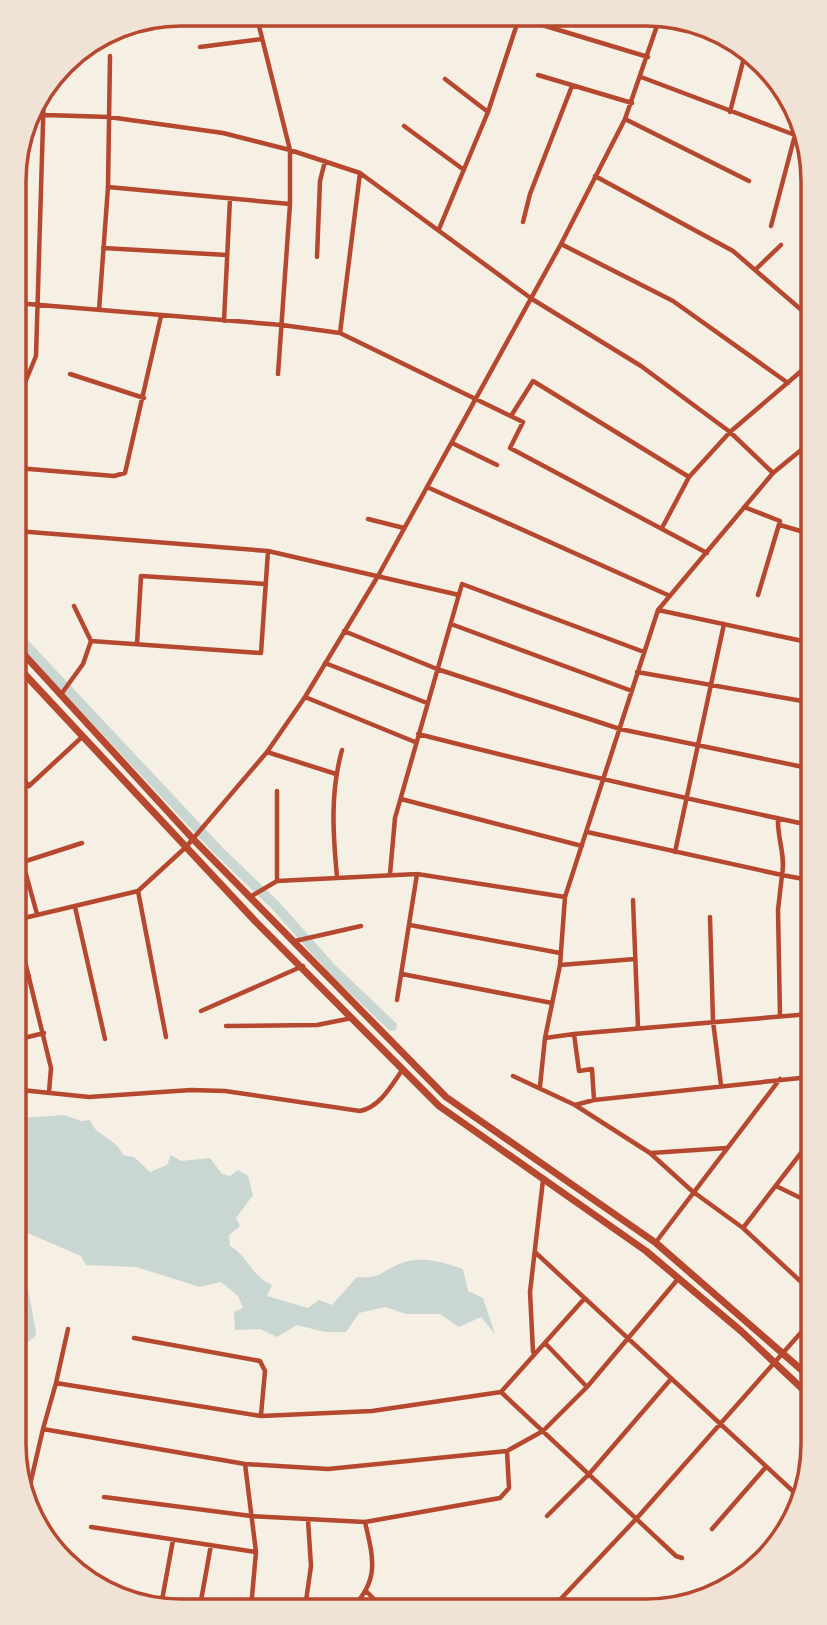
<svg xmlns="http://www.w3.org/2000/svg" width="827" height="1625" viewBox="0 0 827 1625" font-family="'Times New Roman',serif">
  <rect width="100%" height="100%" fill="#f6efe4"/>
  <path fill="#c9d6d2" d="M64,1115l17,6 9,-1c5,16 25,17 33,35l11,2 16,15 17,-7 4,-10 10,6 29,-3 12,16 8,2 8,-6 10,6 5,19 -17,23 4,8 -11,9 1,11c18,10 21,30 42,39l-5,11 41,12 11,-8 13,5 25,-28c20,1 19,-1 36,-10 23,-13 46,-6 70,2l5,22 15,7 12,36 -14,-17 -22,10 -19,-13h-34l-20,-7 -27,6 -13,19h-21l-28,-7 -20,12 -17,-8 -25,1 -1,-18 9,-4 -5,-12 -17,-14 -21,5 -64,-20 -50,-2 -5,-9 -58,-25 -2,5v-118z"/>
  <g fill="none" stroke-linecap="round" stroke-linejoin="round">
    <path stroke="#c9d6d2" stroke-width="10" d="M18,637l200,213 58,56 56,63 60,57
      M22,1284l9,49 -9,8"/>
    <path stroke="#b5482f" stroke-width="4.5" d="M256,14l34,136v54l-12,170
      M200,47l62,-8
      M538,75l94,28
      M641,77l154,58
      M445,79l43,33
      M730,112l16,-62
      M45,115l64,2 114,16 67,17 70,23 172,126 109,67 89,66 43,41
      M625,119l124,62
      M404,126l60,44
      M595,176l138,75 72,62
      M108,187l182,17
      M523,222l7,-28 42,-108
      M771,226l24,-91 -1,-22
      M439,229l49,-117 31,-94 129,39
      M561,244l112,57 115,82
      M103,248l124,7
      M317,257l3,-76 5,-20
      M756,269l25,-24
      M16,303l266,22 58,8 183,89 -13,26 197,105
      M99,310l9,-123 2,-131
      M224,321l6,-122
      M340,333l20,-160
      M70,374l74,24
      M17,402l19,-46 8,-266
      M511,416l22,-35 156,96
      M452,443l45,22
      M17,468l97,8 11,-3 36,-157
      M427,487l243,109
      M744,507l36,14 -22,74
      M368,519l36,9
      M780,525l27,8
      M662,528l27,-51 41,-45 76,-65
      M17,531l251,20 191,44
      M658,610l149,32
      M451,624l181,67
      M344,631l93,38 183,60 188,39
      M91,641l170,12 7,-102
      M137,644l4,-68 125,8
      M325,663l102,40
      M637,672l171,30
      M62,693l21,-29 8,-23 -17,-35
      M305,697l110,45
      M418,734c130,33 260,63 391,91
      M267,752l69,22
      M19,774l10,12
      M19,790l10,-4 53,-49
      M401,799l181,47
      M778,818c-1,20 8,38 4,57l27,5
      M587,832l195,43 -4,35 2,106
      M19,849l18,65
      M675,852l49,-228
      M23,862l59,-19
      M390,874l5,-56 67,-234 182,68
      M337,877c-4,-43 -7,-84 5,-127
      M277,881v-90
      M250,897l27,-16 140,-7 148,23
      M633,900l5,127
      M75,907l30,132
      M710,917l3,104 8,64
      M20,919l118,-28
      M410,925l150,28
      M20,941l31,127 -2,24
      M295,941l66,-15
      M560,965l75,-6
      M402,974l150,29
      M20,979l9,-3
      M397,1000l20,-126
      M201,1011l102,-45
      M226,1026l91,-1 35,-7
      M574,1034l236,-20
      M166,1037l-28,-146 48,-44 81,-95 38,-55 73,-121 183,-332 64,-125 35,-102
      M545,1038l29,-4 5,37 13,-2 2,31
      M20,1039l24,-6
      M513,1076l62,29 75,48 42,38 51,37 69,64
      M540,1086l5,-48 15,-73 5,-68 93,-287 115,-137 33,-27
      M21,1090l68,7 102,-7 34,1 135,20c20,-4 31,-25 43,-42
      M575,1105l19,-5 216,-23
      M651,1153l75,-5
      M776,1186l35,17
      M743,1228l68,-88
      M656,1242l124,-163
      M536,1253l261,242
      M68,1329l-12,54 205,33 111,-5 129,-19 175,164 6,2
      M134,1338l126,23 5,10 -4,44
      M545,1343l42,44
      M533,1352l-3,-60 13,-112
      M501,1392l83,-93
      M43,1429l13,-46
      M104,1497l147,19 114,6 135,-24 9,-10 -2,-37
      M26,1502l17,-73 202,35 83,5 179,-18 36,-20 44,-44 91,-108
      M547,1516l43,-43 81,-94
      M91,1527l165,25 -11,-88
      M712,1529l54,-62
      M782,1530l3,-3
      M367,1592l15,15
      M563,1597l5,7
      M162,1600l11,-60
      M556,1604l81,-86 175,-198
      M605,1604l26,-2
      M200,1606l11,-61
      M353,1607c27,-28 20,-50 12,-85
      M251,1608l5,-56
      M305,1608l6,-42 -3,-46"/>
    <path stroke="#b5482f" stroke-width="7" d="M18,648l175,191 253,258 210,146 156,136
      M18,667l238,255 183,184 207,145 95,80 71,67"/>
  </g>
  <path d="M0 0H827V1625H0ZM181 26H646A155 155 0 0 1 801 181V1444A155 155 0 0 1 646 1599H181A155 155 0 0 1 26 1444V181A155 155 0 0 1 181 26Z" fill="#f1e2d6" fill-rule="evenodd"/>
  <path fill="none" stroke="#b5482f" stroke-width="3.5" d="M181 26H646A155 155 0 0 1 801 181V1444A155 155 0 0 1 646 1599H181A155 155 0 0 1 26 1444V181A155 155 0 0 1 181 26Z"/>
</svg>
